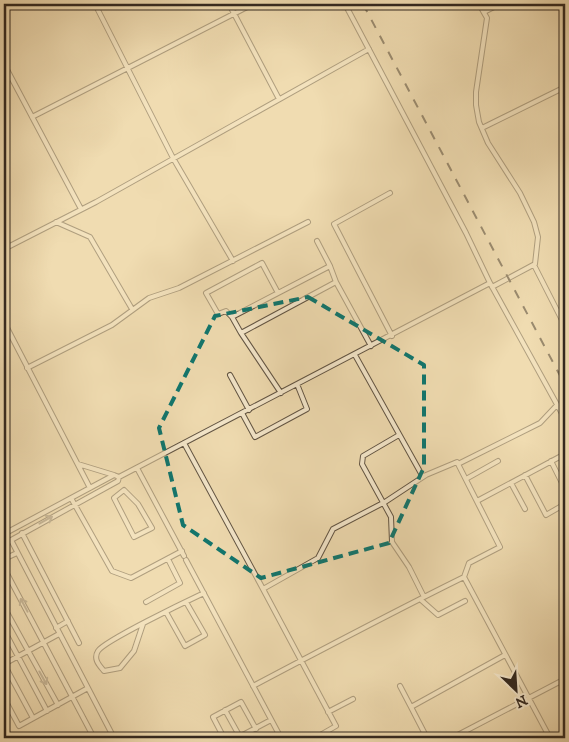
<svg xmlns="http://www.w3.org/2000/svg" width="569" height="742" viewBox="0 0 569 742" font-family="'IM FELL DW Pica',serif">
  <rect width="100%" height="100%" fill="#f0dcb1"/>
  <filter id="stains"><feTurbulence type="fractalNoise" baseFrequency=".004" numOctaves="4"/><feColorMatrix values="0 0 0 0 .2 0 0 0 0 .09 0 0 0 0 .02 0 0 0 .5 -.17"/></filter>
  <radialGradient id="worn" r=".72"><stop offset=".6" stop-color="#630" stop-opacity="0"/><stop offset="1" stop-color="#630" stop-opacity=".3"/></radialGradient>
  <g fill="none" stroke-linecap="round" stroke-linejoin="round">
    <g stroke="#625544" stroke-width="6">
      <path id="service" d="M95,4l78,154 60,103
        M229,4l50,95
        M345,4l121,229 24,50
        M479,4l8,14 -11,74v13l3,17 9,21 32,50 14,29 4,15 -3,27 -43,23
        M484,12l16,-8
        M4,64l77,145
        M32,117l221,-113
        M482,128l83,-41
        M390,193l-56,31 58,112
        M56,222l34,15 42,72
        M317,241l13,25
        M4,249l92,-47 273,-153
        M534,265l31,61
        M232,317l-6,-6 -8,3 -12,-21 56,-30 16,30
        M4,322l86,166
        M241,333l-9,-16 98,-51 6,16
        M355,355l68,122
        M27,368l85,-43 37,-27 30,-10 129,-66
        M230,375l19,35
        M281,393l-40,-60 95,-51 35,64
        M242,413l13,24 52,-28 -10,-25
        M399,435l-36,21 -1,8 29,53 1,25 17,25 15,30
        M184,443l79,146
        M551,461l14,28
        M78,464l36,11
        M458,464l82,-41 17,-18
        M137,468l47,88
        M525,475l21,40 19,-11
        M466,479l32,-18
        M511,483l14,26
        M124,490l14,14 14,24 -18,9 -20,-39z
        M71,498l41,73 19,7 51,-27
        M477,501l88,-47
        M22,533l57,110
        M4,534l110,-59 5,2
        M11,540l103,198
        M4,544l114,-63 1,-4 371,-194 75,136
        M4,559l13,-6
        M186,560l95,178
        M4,568l90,170
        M464,577l86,161
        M420,599l18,16 27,-14
        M146,602l34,-19 -12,-24
        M4,607l54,98
        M166,612l19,34 20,-11 -19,-33
        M143,624l-9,27 -14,17 -16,3c-5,-6 -11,-12 -6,-20 6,-10 89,-50 106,-58
        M56,628l12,-7
        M4,630l43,81
        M253,686c70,-37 140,-74 211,-109l5,-14 31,-16 -43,-85 -31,13 -41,27 -52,27 -15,29 -55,31 73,137 -21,12
        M400,686l11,21
        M4,698l15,28 69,-38
        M225,710l15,27
        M328,712l25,-13
        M33,718l-29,-54 55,-30
        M179,738l4,-2 2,2
        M224,738l-11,-21 28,-15 15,27
        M237,738l34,-18
        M427,738l-16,-31 94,-52
        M452,738l113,-59"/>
    </g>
    <use href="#service" stroke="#f5e8cc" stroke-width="4"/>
    <path stroke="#322820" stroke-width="2" stroke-dasharray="9 9" stroke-linecap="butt" d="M363,4l202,381"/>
  </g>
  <defs><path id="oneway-shaft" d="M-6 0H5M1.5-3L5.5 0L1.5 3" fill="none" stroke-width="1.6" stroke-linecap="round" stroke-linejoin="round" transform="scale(1.25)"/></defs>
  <g stroke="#948876">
    <use href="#oneway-shaft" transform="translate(46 520) rotate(-29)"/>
    <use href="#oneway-shaft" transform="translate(24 605) rotate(-118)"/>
    <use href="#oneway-shaft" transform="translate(43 678) rotate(61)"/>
  </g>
  <path d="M0 0H569V742H0ZM308,297l116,68v102l-35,76 -128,35 -78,-53 -24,-97 56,-112z" fill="#f0dcb1" fill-opacity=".55" fill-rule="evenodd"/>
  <path fill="none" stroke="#0f766e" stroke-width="4" stroke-dasharray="10 6" stroke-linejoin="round" d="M308,297l116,68v102l-35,76 -128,35 -78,-53 -24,-97 56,-112z"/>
  <rect width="569" height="742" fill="none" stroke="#f0dcb1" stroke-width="20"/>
  <rect x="5" y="5" width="559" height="732" fill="none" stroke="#322820" stroke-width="2.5"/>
  <rect x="10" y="10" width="549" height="722" fill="none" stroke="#322820"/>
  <g transform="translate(516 690) rotate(155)" stroke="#f5e8cc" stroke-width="4" paint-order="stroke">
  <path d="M0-4L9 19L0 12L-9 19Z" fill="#322820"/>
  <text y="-8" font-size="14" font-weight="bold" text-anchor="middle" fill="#322820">N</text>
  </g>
  <rect width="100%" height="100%" filter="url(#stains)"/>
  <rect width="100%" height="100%" fill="url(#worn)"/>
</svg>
